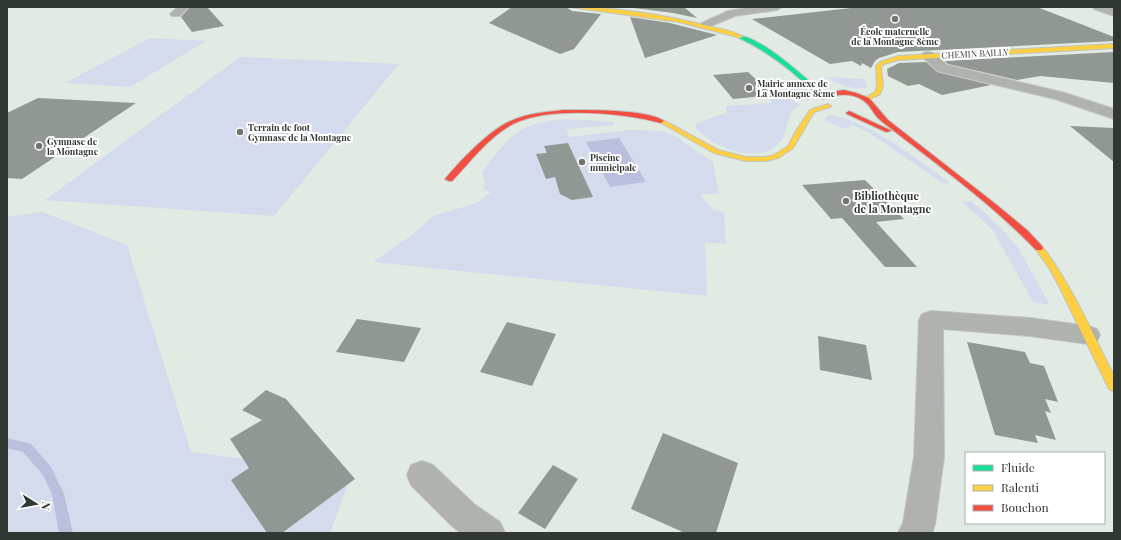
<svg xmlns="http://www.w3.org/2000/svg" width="1121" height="540" viewBox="0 0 1121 540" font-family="'Playfair Display',serif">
  <rect width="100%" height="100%" fill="#e2eae4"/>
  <path fill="#d4dbec" d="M150,38l56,3 -76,46 -65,-4z
    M240,57l159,7 -125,152 -229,-16z
    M826,77l39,2 2,9c-16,2 -27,-3 -41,-11z
    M789,88l18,1 2,4v8l-15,-7z
    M783,94l17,11c-2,2 -6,3 -7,5 -7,9 -6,24 -13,32 -20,25 -69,5 -85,-15l2,-4 29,-10v-7l46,-3 -3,-6z
    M834,115c43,12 80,42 116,68l-6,1 -76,-52 -16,-7 -9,4 -18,-9 2,-4z
    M567,119l47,3v3l-48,4 3,8 61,-7 33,1 12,5 38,26 6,32h-19l13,16 11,2 2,32 -21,-2 2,54 -334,-34 39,-27 21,-19 44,-13 14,-11 -8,-3 2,-6 -3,-11c28,-36 36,-50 85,-53z
    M971,201l24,21 22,24 33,59 -17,-3 -41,-73 -30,-27z
    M42,212l85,33 64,207 161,21 -22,60h-323v-316z"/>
  <path fill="#b9bfdc" d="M619,138l27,44 -36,5 -24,-45z"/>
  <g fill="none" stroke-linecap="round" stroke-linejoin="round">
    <path fill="#b9bfdc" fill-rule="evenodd" d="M7,438l24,6 20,23 13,27 9,39h-14l-7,-39 -9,-19 -20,-23 -16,-4z"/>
  </g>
  <path fill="#919793" d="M190,7h17l17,19 -32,6 -11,-15z
    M512,7h54l6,4 29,3 -27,35 -14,5 -71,-31z
    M626,7h58l13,11 -24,-5z
    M860,7h177l77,30v4l-216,11 -19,6 -4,3 -4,7 -9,-5 -1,3 -9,-5 -22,3 -78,-45z
    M630,17l40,6 47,12 -72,23z
    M1114,52v31l-74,-7 -23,4 -69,-16 -3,-3z
    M926,62l11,10 54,13 -49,10 -23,-11 -11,2 -20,-10 -1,-7 12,-6z
    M748,72l25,23 -40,4 -20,-24z
    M38,98l98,5 -114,76 -15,-1v-65z
    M1070,126l44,2v34z
    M568,143l25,54 -21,3 -12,-6 -5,-17 -9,2 -10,-25 11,-1 -3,-7z
    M865,180l39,39 -28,3 41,45h-32l-43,-49 -11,1 -29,-34z
    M357,319l64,9 -17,34 -68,-10z
    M507,322l49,12 -24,52 -52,-14z
    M818,336l48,9 6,35 -52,-10z
    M967,342l58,10 5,11 14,3 14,36 -13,-3 6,14 -6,-2 11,29 -21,-5 3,8 -43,-8z
    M266,390l20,9 69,80 -73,54h-15l-36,-53 18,-12 -19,-29 32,-19 -20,-10z
    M663,433l75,30 -22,70h-31l-54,-24z
    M553,465l25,14 -33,50 -27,-16z"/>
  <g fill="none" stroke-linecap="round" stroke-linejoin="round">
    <g stroke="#bfc5c1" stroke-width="2">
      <path id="street" d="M178,7h11l-9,9h-8l-2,-2z
        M752,7h30l-5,3 -42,6 -29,12 -4,-1 -2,-2 2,-2 26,-12z
        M1093,7h15l6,2v7l-20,-7z
        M928,52l5,1 14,12 118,28 49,16v10l-59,-20 -118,-28 -15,-15 1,-3z
        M931,311l99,7 58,8 9,3 3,6 -3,6 -9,3 -58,-8 -87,-7 1,128 -9,67 -3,9h-34l5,-10 11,-66 5,-137 3,-6z
        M422,461l11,4 41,39 26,18 5,11h-44l-9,-7 -41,-41 -4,-10 4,-10z"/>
    </g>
    <g stroke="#bfc5c1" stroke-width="2">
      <path id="fast" d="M739,36c20,-1 71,45 86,60v2h-4c-25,-24 -50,-45 -82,-60z"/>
    </g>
    <g stroke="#bfc5c1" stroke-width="2">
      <path id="slow" d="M570,7c47,0 96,8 142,20 10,2 23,4 31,10l-2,1 -62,-16z
        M1114,44v4l-216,12 -14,4 -3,3 2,19 -3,8 -12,6 -5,-1 12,-7 2,-6 -1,-20 4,-4 18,-6z
        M828,104l3,2 -1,1 -16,5 -21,36 -15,10 -12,3h-20l-32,-8 -56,-32 5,-1 55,30 28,7h20l8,-2 14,-9 8,-15 14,-21z
        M1039,245l3,1c30,40 50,86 72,130v15l-4,-1 -2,-3 -49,-101 -8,-15 -16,-23z"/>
    </g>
    <g stroke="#bfc5c1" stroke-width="2">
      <path id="jam" d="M844,90l12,3 13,5 19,22 105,82 34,28 15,16 1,2 -1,2h-6c-44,-46 -97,-84 -147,-123 -4,-3 -8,-6 -12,-10 -5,-6 -8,-14 -16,-18 -13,-7 -25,-4 -38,0l-3,-2 11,-5z
        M564,110c22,0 84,-1 100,11l-3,2c-38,-10 -109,-17 -146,0 -25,12 -44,38 -63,58h-3l-4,-2c15,-18 46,-51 68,-59 16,-7 34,-8 51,-10z
        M849,111l41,19 1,1 -5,1 -39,-18 -1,-1z"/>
    </g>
    <use href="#street" fill="#afb2af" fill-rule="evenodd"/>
    <use href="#fast" fill="#16e098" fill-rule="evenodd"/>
    <use href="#slow" fill="#ffcf43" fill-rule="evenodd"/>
    <use href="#jam" fill="#f24e42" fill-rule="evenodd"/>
  </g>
  <g fill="#6f7670" stroke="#fff" stroke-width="1.5">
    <circle cx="895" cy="19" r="4"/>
    <circle cx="749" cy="88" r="4"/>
    <circle cx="240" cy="132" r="4"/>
    <circle cx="39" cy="146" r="4"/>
    <circle cx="582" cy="162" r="4"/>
    <circle cx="846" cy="201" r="4"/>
  </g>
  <g text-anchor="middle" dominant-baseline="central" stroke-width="4" stroke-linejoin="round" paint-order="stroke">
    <g font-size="9" font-weight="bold" fill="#313732" stroke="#fff" text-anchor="start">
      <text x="895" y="31" text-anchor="middle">École maternelle<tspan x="895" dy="10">de la Montagne 8ème</tspan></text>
      <text x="757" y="83">Mairie annexe de<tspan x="757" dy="10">La Montagne 8ème</tspan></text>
      <text x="248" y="127">Terrain de foot<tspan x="248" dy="10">Gymnase de la Montagne</tspan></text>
      <text x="47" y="141">Gymnase de<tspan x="47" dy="10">la Montagne</tspan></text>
      <text x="590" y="157">Piscine<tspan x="590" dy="10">municipale</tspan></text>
    </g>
    <g font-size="9" fill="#313732" stroke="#fff">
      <text transform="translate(975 53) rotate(-3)">CHEMIN BAILLY</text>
    </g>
    <g font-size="11" font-weight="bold" fill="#313732" stroke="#fff" text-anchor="start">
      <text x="854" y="195">Bibliothèque<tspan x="854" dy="13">de la Montagne</tspan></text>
    </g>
  </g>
  <rect width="1121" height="540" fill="none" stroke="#313732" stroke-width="16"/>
  <rect x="965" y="452" width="140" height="72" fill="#ffffff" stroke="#adafad"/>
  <rect x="973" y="465" width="20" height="6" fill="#16e098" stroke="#adafad"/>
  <text x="1001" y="472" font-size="12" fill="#313732">Fluide</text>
  <rect x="973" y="485" width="20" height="6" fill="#ffcf43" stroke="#adafad"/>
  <text x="1001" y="492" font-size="12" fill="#313732">Ralenti</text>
  <rect x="973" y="505" width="20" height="6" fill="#f24e42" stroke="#adafad"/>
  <text x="1001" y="512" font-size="12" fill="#313732">Bouchon</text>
  <g transform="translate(36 504) rotate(101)" stroke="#ffffff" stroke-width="3" paint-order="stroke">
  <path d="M0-3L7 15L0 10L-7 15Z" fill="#313732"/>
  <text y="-6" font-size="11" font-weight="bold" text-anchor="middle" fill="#313732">N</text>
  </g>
</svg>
